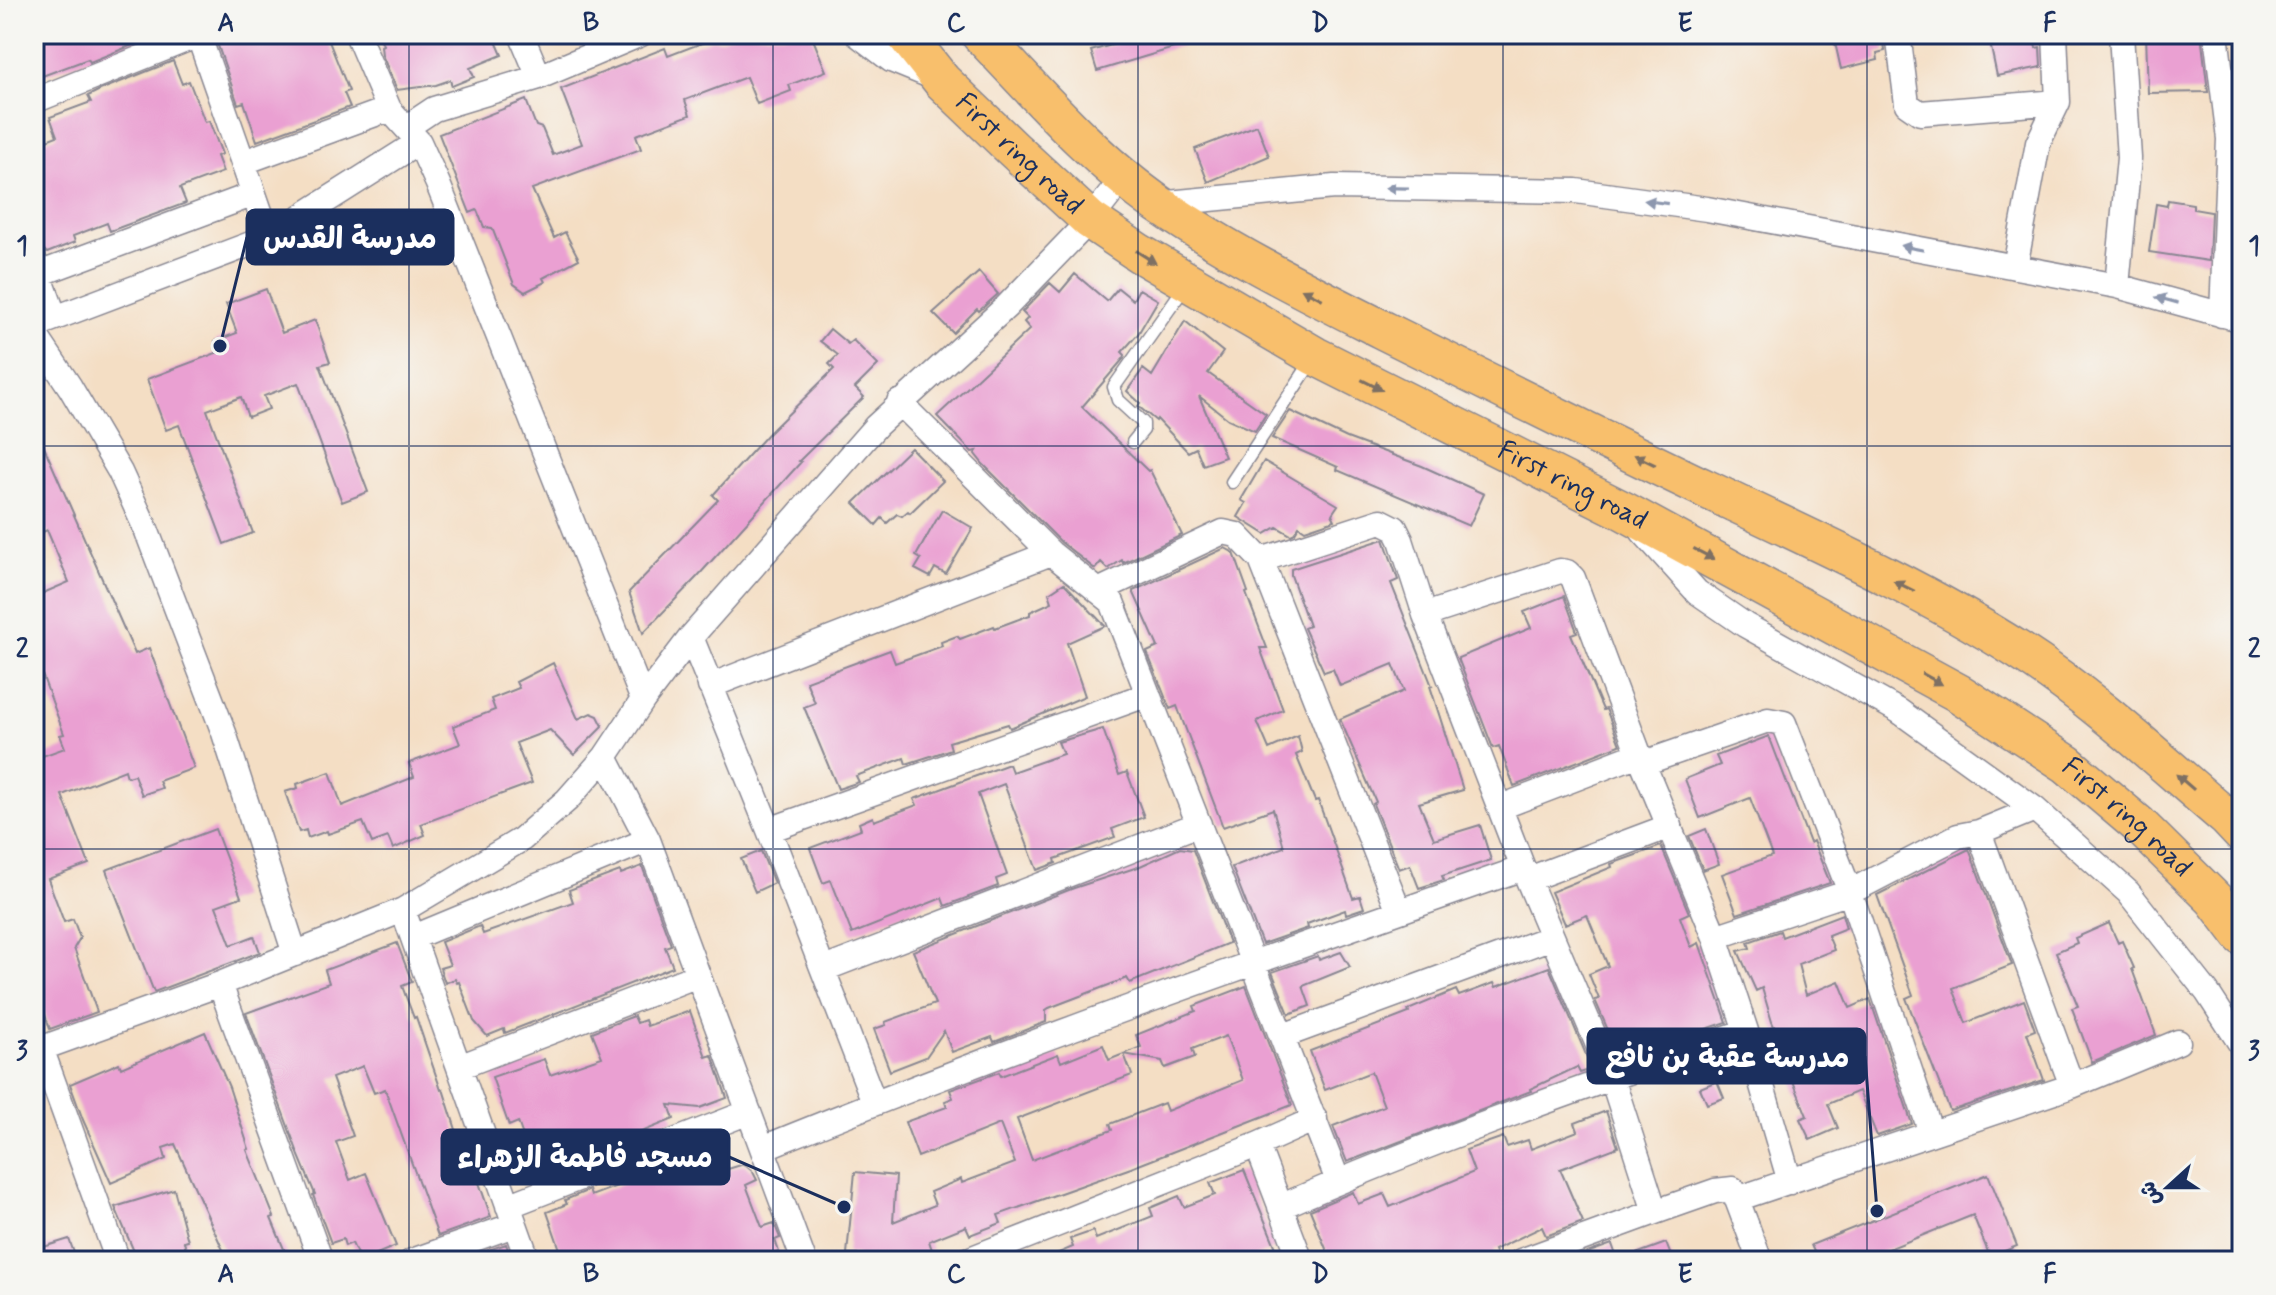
<svg xmlns="http://www.w3.org/2000/svg" width="2276" height="1295" viewBox="0 0 2276 1295" font-family="Mynerve,'Playpen Sans Arabic',sans-serif">
  <rect width="100%" height="100%" fill="#f6f6f2"/>
  <filter id="ink" filterUnits="userSpaceOnUse"><feTurbulence type="fractalNoise" baseFrequency=".0125" numOctaves="2"/><feDisplacementMap in="SourceGraphic" scale="16" xChannelSelector="R" yChannelSelector="G"/><feConvolveMatrix kernelMatrix="1 2 1 2 8 2 1 2 1" color-interpolation-filters="sRGB"/></filter>
  <filter id="wash" filterUnits="userSpaceOnUse"><feTurbulence type="fractalNoise" baseFrequency=".006" numOctaves="4" result="noise"/><feDisplacementMap in="SourceGraphic" scale="32" xChannelSelector="R" yChannelSelector="G"/><feGaussianBlur stdDeviation="1.8" result="paint"/><feColorMatrix in="noise" values="0 0 0 0 0 0 0 0 0 0 0 0 0 0 0 0 0 1.4 0 .05"/><feComposite in="paint" operator="in"/></filter>
  <g filter="url(#wash)">
    <rect width="100%" height="100%" fill="#f4dec4"/>
    <g id="blocks">
      <path fill="#eaa0d2" fill-rule="evenodd" d="M34,34h126l-70,28 -2,-3 -51,19 -3,-9z
        M214,34h37l4,12 38,-12h33l23,57 -5,2 6,14 -93,34 -13,-39 -6,2z
        M379,34h114l9,21 -32,13 4,9 -22,9 -2,-6 -14,5 -39,5 -15,-35 -1,-9 2,-1z
        M734,34h77l15,37 -37,14 2,6 -34,13 -11,-27 -61,23 5,15 -54,20 5,14 -109,40 22,49 11,-6 14,27 -36,19 2,4 -20,10 -11,-8 -22,-56 -8,-1 -7,-17 -7,3 -31,-79 87,-34 10,26 6,2 11,27 29,-11 -21,-55 104,-41 3,8 44,-17 8,1z
        M1149,34h57l1,4 -110,33 -6,-20z
        M1833,34h50l2,17 -8,2 1,7 -37,9z
        M2006,34h27l3,14 4,-1 1,20 -44,9 -8,-38z
        M2146,34h55l7,58 -60,1z
        M173,61l9,23 7,-3 16,41 4,-1 13,33 -5,2 6,16 -43,16 6,15 -76,28 -3,-8 -34,13 2,6 -28,11 -5,-5 -8,-21v-82l23,-9 -7,-19 41,-15 -3,-6 12,-6z
        M1257,125l12,31 -61,26 -13,-33z
        M2168,200l25,4v5l18,3 -2,49 -60,-9 7,-48 11,2z
        M979,272l19,22 -19,17 -2,-2 -24,24 -20,-20z
        M1075,274l32,27 11,-13 15,12 6,-11 19,11 -20,34 -16,18 3,3 -1,3 -42,49 66,64 2,-1 32,65 -59,28 -1,-3 -14,9 -7,-7 -6,7 -34,-27 -78,-78 -8,-10 2,-3 -5,1 -35,-36 93,-87 -6,-7 4,-4 -6,-6 28,-29 10,9z
        M266,289l16,44 33,-13 15,42 -10,3 48,127 -26,10 -44,-119 -34,13 5,13 -21,8 -7,-20 -34,13 46,123 -29,11 -45,-119 -13,5 -19,-51 72,-27 -4,-11 22,-8 -11,-29z
        M1185,321l38,31 -15,21 58,41 -11,17 -27,-12 -29,-23 26,61 -22,8 -7,-17 -8,4 -31,-33 -1,2 -18,-15 2,-3 -13,-12 16,-22 9,7z
        M830,329l18,15 5,-4 25,25 -23,23 9,9 -65,64 2,1 -104,115 -54,56 -14,-41 89,-92 -5,-5 56,-62 65,-64 -5,-5 9,-9 -18,-14z
        M1290,411l57,27 75,28 62,28 -15,32 -132,-56 1,-3 -66,-29z
        M34,424l101,230 14,-6 45,120 -35,13 3,7 -20,7 -8,-20 -7,2 -2,-7 -63,25 27,69 -41,15 16,43 9,-3 7,19 -6,10 23,64 -47,17 -16,-46v-224l31,-11 -5,-13 4,-1 -24,-65 -6,2v-74l35,-15 -22,-52 -13,6z
        M911,448l32,33 -33,32 -2,-2 -6,5 -5,-2 -10,9 -5,-5 -6,7 -22,-22z
        M1264,461l74,44 -6,9 3,6 -30,10 -6,-4 -4,7 -4,2 -14,-8 -12,7 -27,-17 8,-14 -5,-3z
        M942,510l31,18 -27,46 -11,-6 -5,9 -15,-8 6,-10 -5,-3z
        M1384,539l14,41 -7,3 41,103h-2l33,104 -44,13 15,36 46,-14 11,35 -49,16 2,4 -25,8 -9,-23 -11,4 -26,-65 3,-2 -36,-83 64,-28 -11,-27 -53,22 -7,-17 -9,3 -20,-44 5,-2 -18,-51v-6z
        M1225,548l9,5 14,39 -2,1 21,55h-7l23,62 -26,11 12,28 29,-13 4,16 -6,3 19,46 3,-1 35,98 7,-2 4,12 -18,6 -1,-4 -38,14 1,4 -46,16 -30,-77 52,-20 -11,-38 -50,18 -46,-121 -7,3 -23,-57 11,-5 -25,-56z
        M1064,583l41,43 -38,17 18,53 -75,32 -2,-4 -59,18 2,7 -17,6 -28,9 -2,-6 -48,18 3,6 -21,7 -34,-82 11,-4 -9,-22 84,-31 5,13 47,-17 -1,-4 16,-6 3,3 34,-13 1,2 35,-13v-3l22,-10 -3,-9z
        M1564,596l13,36 -6,2 32,76 3,-1 14,36 -106,41 -15,-40 -6,2 -35,-90 73,-30 -7,-16z
        M553,663l25,56 13,-6 7,3 5,10 -29,29 -24,-25 -34,13 16,40 -111,41 4,11 -32,14 -5,-12 -16,6 -9,-21 -35,12 -1,-3 -19,7 -2,-8 -7,2 -14,-40 13,-4 -1,-4 33,-12 12,34 72,-29 -5,-14 51,-19 -7,-18 42,-16 -4,-11 28,-11 -3,-6z
        M1103,729l16,46 8,-3 17,45 -32,12 3,8 -60,22 1,4 -19,7 -33,-86 -26,10 29,81 -11,4 2,7 -53,20 -3,-8 -90,36 -21,-54 -8,3 -13,-35 51,-19 -2,-6 14,-6 1,4 43,-16 -3,-6 46,-17 49,-18 3,8 51,-18 -5,-12z
        M1769,736l41,107 3,-2 17,42 -93,31 -15,-40 50,-18 -22,-58 -50,20 -15,-39 35,-14 -4,-9z
        M215,829l26,68 -25,9 15,39 23,-9 6,16 -106,40 -48,-122z
        M1706,829l13,35 -16,6 -14,-34z
        M1661,846l28,67 -9,4 11,30 8,-4 28,79 -107,36 -25,-58 4,-1 -10,-25 19,-8 -21,-51 -22,9 -14,-32 61,-25 -1,-3z
        M1180,848l13,2 36,93 -99,40 -3,-5 -78,30 -3,2v12l-52,20 -2,-5 -40,15 -8,-21 -18,26 -36,14 -16,-42 12,-4 -1,-3 50,-18 -22,-53 161,-63 64,-21z
        M1969,849l43,116 -59,23 13,35 58,-23 11,30 -8,3 17,47 -94,31 -44,-113 7,-3 -36,-100z
        M761,851l13,32 -19,9 -14,-33z
        M642,866l29,79 -6,2 8,20 -168,66 -1,-4 -17,7 -13,-15 -15,-39 -2,1 -2,-4 -10,4 -5,-15 10,-3 -9,-23 39,-16 3,8 90,-32 -4,-12 51,-19 1,3z
        M1842,914l4,14 -18,7 6,15 -36,14 8,31 33,-14 11,27 20,-9 42,125 -35,12 -18,-45 -31,13 10,24 -28,12 -10,-21 7,-3 -18,-45 4,-2 -21,-47 -10,-34 -6,3 -18,-40 12,-3 -2,-6 32,-11 2,6z
        M2109,923l9,20 4,-2 12,27 -2,1 24,66 -64,27 -20,-54 6,-2 -22,-54 21,-9 -2,-5z
        M397,943l15,39 -10,4 12,32 2,-1 25,73 2,-1 22,69 5,-1 21,60 -53,19 -53,-147 -11,4 -11,-27 -31,12 21,58 -17,6 14,38 16,-7 30,73 -36,15 -8,-18 -7,3 -2,-7 -12,4 -18,-48 2,-1 -16,-38 -53,-143 83,-30 -4,-13z
        M1341,952l9,15 -47,19 7,20 -21,8 -17,-42 46,-16 1,4z
        M1549,967l43,102 -12,4 -3,-6 -47,22 1,2 -184,71 -14,-36 51,-20 -13,-34 -46,18 -15,-39 99,-38 -1,-3 48,-20 3,6 35,-13 2,4z
        M1246,986l46,119 -161,63 -133,47 3,8 -31,12 -4,-9 -37,15 3,9 -29,11h-46v-7h-10l8,-82 41,4 -3,46 42,-17 -5,-13 31,-13 1,4 53,-20 -15,-39 -82,33 -13,-35 42,-15 -2,-6 8,-3 -3,-8 49,-18 2,4 57,-22 3,8 42,-17 6,15 32,-13 -5,-12 60,-24 -2,-5zM1226,1036l17,44 -76,31 -3,-8 -54,21 2,6 -80,30 -15,-41 115,-44 -8,-21 38,7 3,7 30,-11 -3,-8z
        M690,1011l16,46 6,-2 15,43 -27,10 -31,-3 5,14 -55,22 1,2 -65,28 -2,-5 -17,6 -18,-50 -9,4 -17,-49 52,-18 6,16 52,-18 -10,-25 42,-16 3,7 8,-3 2,6z
        M205,1032l24,55 20,62 -2,1 27,67 -3,1 18,43h-61l-53,-117 -12,4 3,11 -55,24 -28,-63 -13,-36 49,-21 2,5z
        M1717,1081l7,17 -17,6 -7,-16z
        M1606,1111l12,36 -58,22 23,53 -37,14 -4,-9 -48,23 2,5 -16,6h-149l-21,-51 43,-18 5,12 26,-10 6,13 84,-35 -8,-22 37,-13 4,10 21,-7 3,9 47,-18 -3,-8z
        M718,1144l10,25 16,-5 9,8 4,8 -11,5 16,42 12,-4 6,15 -5,2 4,12 -22,9h-193l-17,-49 20,-8 -2,-4 24,-10 2,6 106,-40 -1,-3z
        M1244,1170l32,78 -34,13h-202l33,-14 -3,-8 23,-8 3,8 57,-23 -3,-8 29,-12 5,11 31,-12 -5,-12z
        M1988,1174l29,72 -27,11 -17,-42 -114,46h-41l-7,-16z
        M174,1189l14,52 -4,1 6,19h-52l-23,-54z
        M69,1239l8,22h-43v-11z
        M1666,1243l7,18h-51v-2z
        M506,1244l6,17h-55z
        M1612,1244l6,17h-44l-1,-3z"/>
    </g>
  </g>
  <g filter="url(#ink)">
    <use href="#blocks" fill-opacity="0" stroke="#888691" stroke-width="2"/>
    <g fill="none" stroke-linecap="round" stroke-linejoin="round">
      <g stroke="#888691" stroke-width="15">
        <path id="lane" d="M1133,442l10,-12v-7l-25,-23 -4,-13 72,-102
          M1232,482l82,-124"/>
      </g>
      <g stroke="#888691" stroke-width="27">
        <path id="street" d="M198,34l71,203
          M357,34l32,75 30,33 19,42 205,516
          M521,34l18,43
          M857,34l34,26 44,18
          M1898,34l9,70 13,9 138,-11
          M2216,34l13,105 -7,176
          M34,101l164,-66
          M407,127l27,-18 105,-32 102,-43
          M244,162l145,-53
          M1158,204l176,-17 242,4 131,18 410,77 125,34
          M34,260l21,58
          M2015,267l23,-124 20,-41 -3,-68
          M39,274l215,-80
          M2117,286l12,-128 -8,-124
          M34,326l235,-89 150,-95
          M34,333l36,54 50,85 26,57 78,204 71,221
          M899,402l152,151 61,49 226,579
          M1642,531l55,61 48,33 154,86 136,98 93,83 79,100 35,54
          M1261,560l138,351
          M1098,591l125,-59 14,3 24,25 120,-39 14,7 6,12 24,75 98,253 89,210 43,134 60,-21 18,-2 27,72
          M1425,615l135,-44 7,1 6,6 66,176 76,183 31,94 44,151
          M691,637l78,193 105,272
          M710,686l341,-133
          M605,757l43,83 156,421
          M1644,763l124,-43 16,3 66,169 81,241
          M1501,807l138,-53
          M769,830l377,-135
          M1529,879l141,-53
          M403,910l125,351
          M414,937l234,-97
          M1715,937l135,-45 108,-56 21,-4
          M824,969l375,-145
          M220,984l101,277
          M1283,1036l269,-99
          M41,1048l77,213
          M34,1051l186,-67 183,-74 119,-71 45,-39 38,-43 38,-57 48,-63 185,-211 130,-119 84,-87 34,-43
          M459,1067l239,-92
          M2072,1086l106,-44
          M1257,1145l44,116
          M763,1148c250,-102 505,-191 760,-280
          M1737,1199l335,-113 -93,-254 56,-23
          M508,1206l241,-94
          M1280,1207c152,-67 310,-122 466,-176
          M412,1261l102,-36
          M965,1261l292,-116 58,-26
          M1521,1261l134,-49"/>
      </g>
      <g stroke="#888691" stroke-width="41">
        <g id="primary">
          <path id="s1" d="M905,34l37,47 71,68 77,71 49,33 176,103 309,155 336,183 107,70 72,61 75,74 28,37"/>
          <path d="M980,34c55,57 112,124 178,170 71,49 150,88 227,127 107,53 214,107 321,158 105,50 213,98 312,161 75,48 141,110 209,168l15,16"/>
        </g>
      </g>
      <use href="#lane" stroke="#fff" stroke-width="12"/>
      <use href="#street" stroke="#fff" stroke-width="24"/>
      <use href="#primary" stroke="#f8bf6c" stroke-width="38"/>
    </g>
    <defs><path id="oneway-solid" d="M-6-.8H1V-3.2L6.5 0L1 3.2V.8H-6Z" transform="scale(2)"/></defs>
    <g fill="#8d97ae">
      <use href="#oneway-solid" transform="translate(1397 188) rotate(-179)"/>
      <use href="#oneway-solid" transform="translate(1656 202) rotate(-172)"/>
      <use href="#oneway-solid" transform="translate(1912 248) rotate(-169)"/>
      <use href="#oneway-solid" transform="translate(2167 300) rotate(-165)"/>
    </g>
    <g fill="#7e7064">
      <use href="#oneway-solid" transform="translate(1146 257) rotate(32)"/>
      <use href="#oneway-solid" transform="translate(1312 294) rotate(-153)"/>
      <use href="#oneway-solid" transform="translate(1372 385) rotate(27)"/>
      <use href="#oneway-solid" transform="translate(1645 460) rotate(-154)"/>
      <use href="#oneway-solid" transform="translate(1704 554) rotate(28)"/>
      <use href="#oneway-solid" transform="translate(1904 586) rotate(-153)"/>
      <use href="#oneway-solid" transform="translate(1932 679) rotate(29)"/>
      <use href="#oneway-solid" transform="translate(2185 782) rotate(-139)"/>
    </g>
  </g>
  <path fill="none" stroke="#1b2f5e" stroke-width="2" stroke-opacity="0.55" d="M409,34v1227M773,34v1227M1138,34v1227M1503,34v1227M1867,34v1227M34,446h2208M34,849h2208"/>
  <g text-anchor="middle" dominant-baseline="central" stroke-width="6" stroke-linejoin="round" paint-order="stroke">
    <g font-size="28" fill="#1b2f5e" stroke="#f6f6f2">
      <text stroke="none"><textPath href="#s1" startOffset="166">First ring road</textPath></text>
      <text stroke="none"><textPath href="#s1" startOffset="814">First ring road</textPath></text>
      <text stroke="none"><textPath href="#s1" startOffset="1462">First ring road</textPath></text>
    </g>
  </g>
  <path fill="none" stroke="#1b2f5e" stroke-width="3" d="M220 346L247 237M1877 1211L1865 1056M844 1207L729 1157"/>
  <g fill="#1b2f5e" stroke="#f6f6f2" stroke-width="3">
    <circle cx="220" cy="346" r="8"/>
    <circle cx="1877" cy="1211" r="8"/>
    <circle cx="844" cy="1207" r="8"/>
  </g>
  <g fill="#1b2f5e" stroke="#1b2f5e" stroke-width="3">
    <rect x="247" y="210" width="206" height="54" rx="8"/>
    <rect x="1588" y="1029" width="277" height="54" rx="8"/>
    <rect x="442" y="1130" width="287" height="54" rx="8"/>
  </g>
  <g font-size="30" text-anchor="middle" font-weight="bold" fill="#fff">
    <text x="350" y="248">مدرسة القدس</text>
    <text x="1727" y="1067">مدرسة عقبة بن نافع</text>
    <text x="585" y="1167">مسجد فاطمة الزهراء</text>
  </g>
  <rect width="2276" height="1295" fill="none" stroke="#f6f6f2" stroke-width="88"/>
  <g transform="translate(2168 1187) rotate(249)" stroke="#f6f6f2" stroke-width="6" paint-order="stroke">
  <path d="M0-6L14 30L0 20L-14 30Z" fill="#1b2f5e"/>
  <text y="-12" font-size="22" font-weight="bold" text-anchor="middle" fill="#1b2f5e">ش</text>
  </g>
  <rect x="44" y="44" width="2188" height="1207" fill="none" stroke="#1b2f5e" stroke-width="3"/>
  <g font-size="26" text-anchor="middle" font-weight="bold" fill="#1b2f5e">
    <text x="226" y="31">A</text>
    <text x="591" y="31">B</text>
    <text x="956" y="31">C</text>
    <text x="1320" y="31">D</text>
    <text x="1685" y="31">E</text>
    <text x="2050" y="31">F</text>
    <text x="22" y="254">1</text>
    <text x="2254" y="254">1</text>
    <text x="22" y="657">2</text>
    <text x="2254" y="657">2</text>
    <text x="22" y="1059">3</text>
    <text x="2254" y="1059">3</text>
    <text x="226" y="1282">A</text>
    <text x="591" y="1282">B</text>
    <text x="956" y="1282">C</text>
    <text x="1320" y="1282">D</text>
    <text x="1685" y="1282">E</text>
    <text x="2050" y="1282">F</text>
  </g>
</svg>
